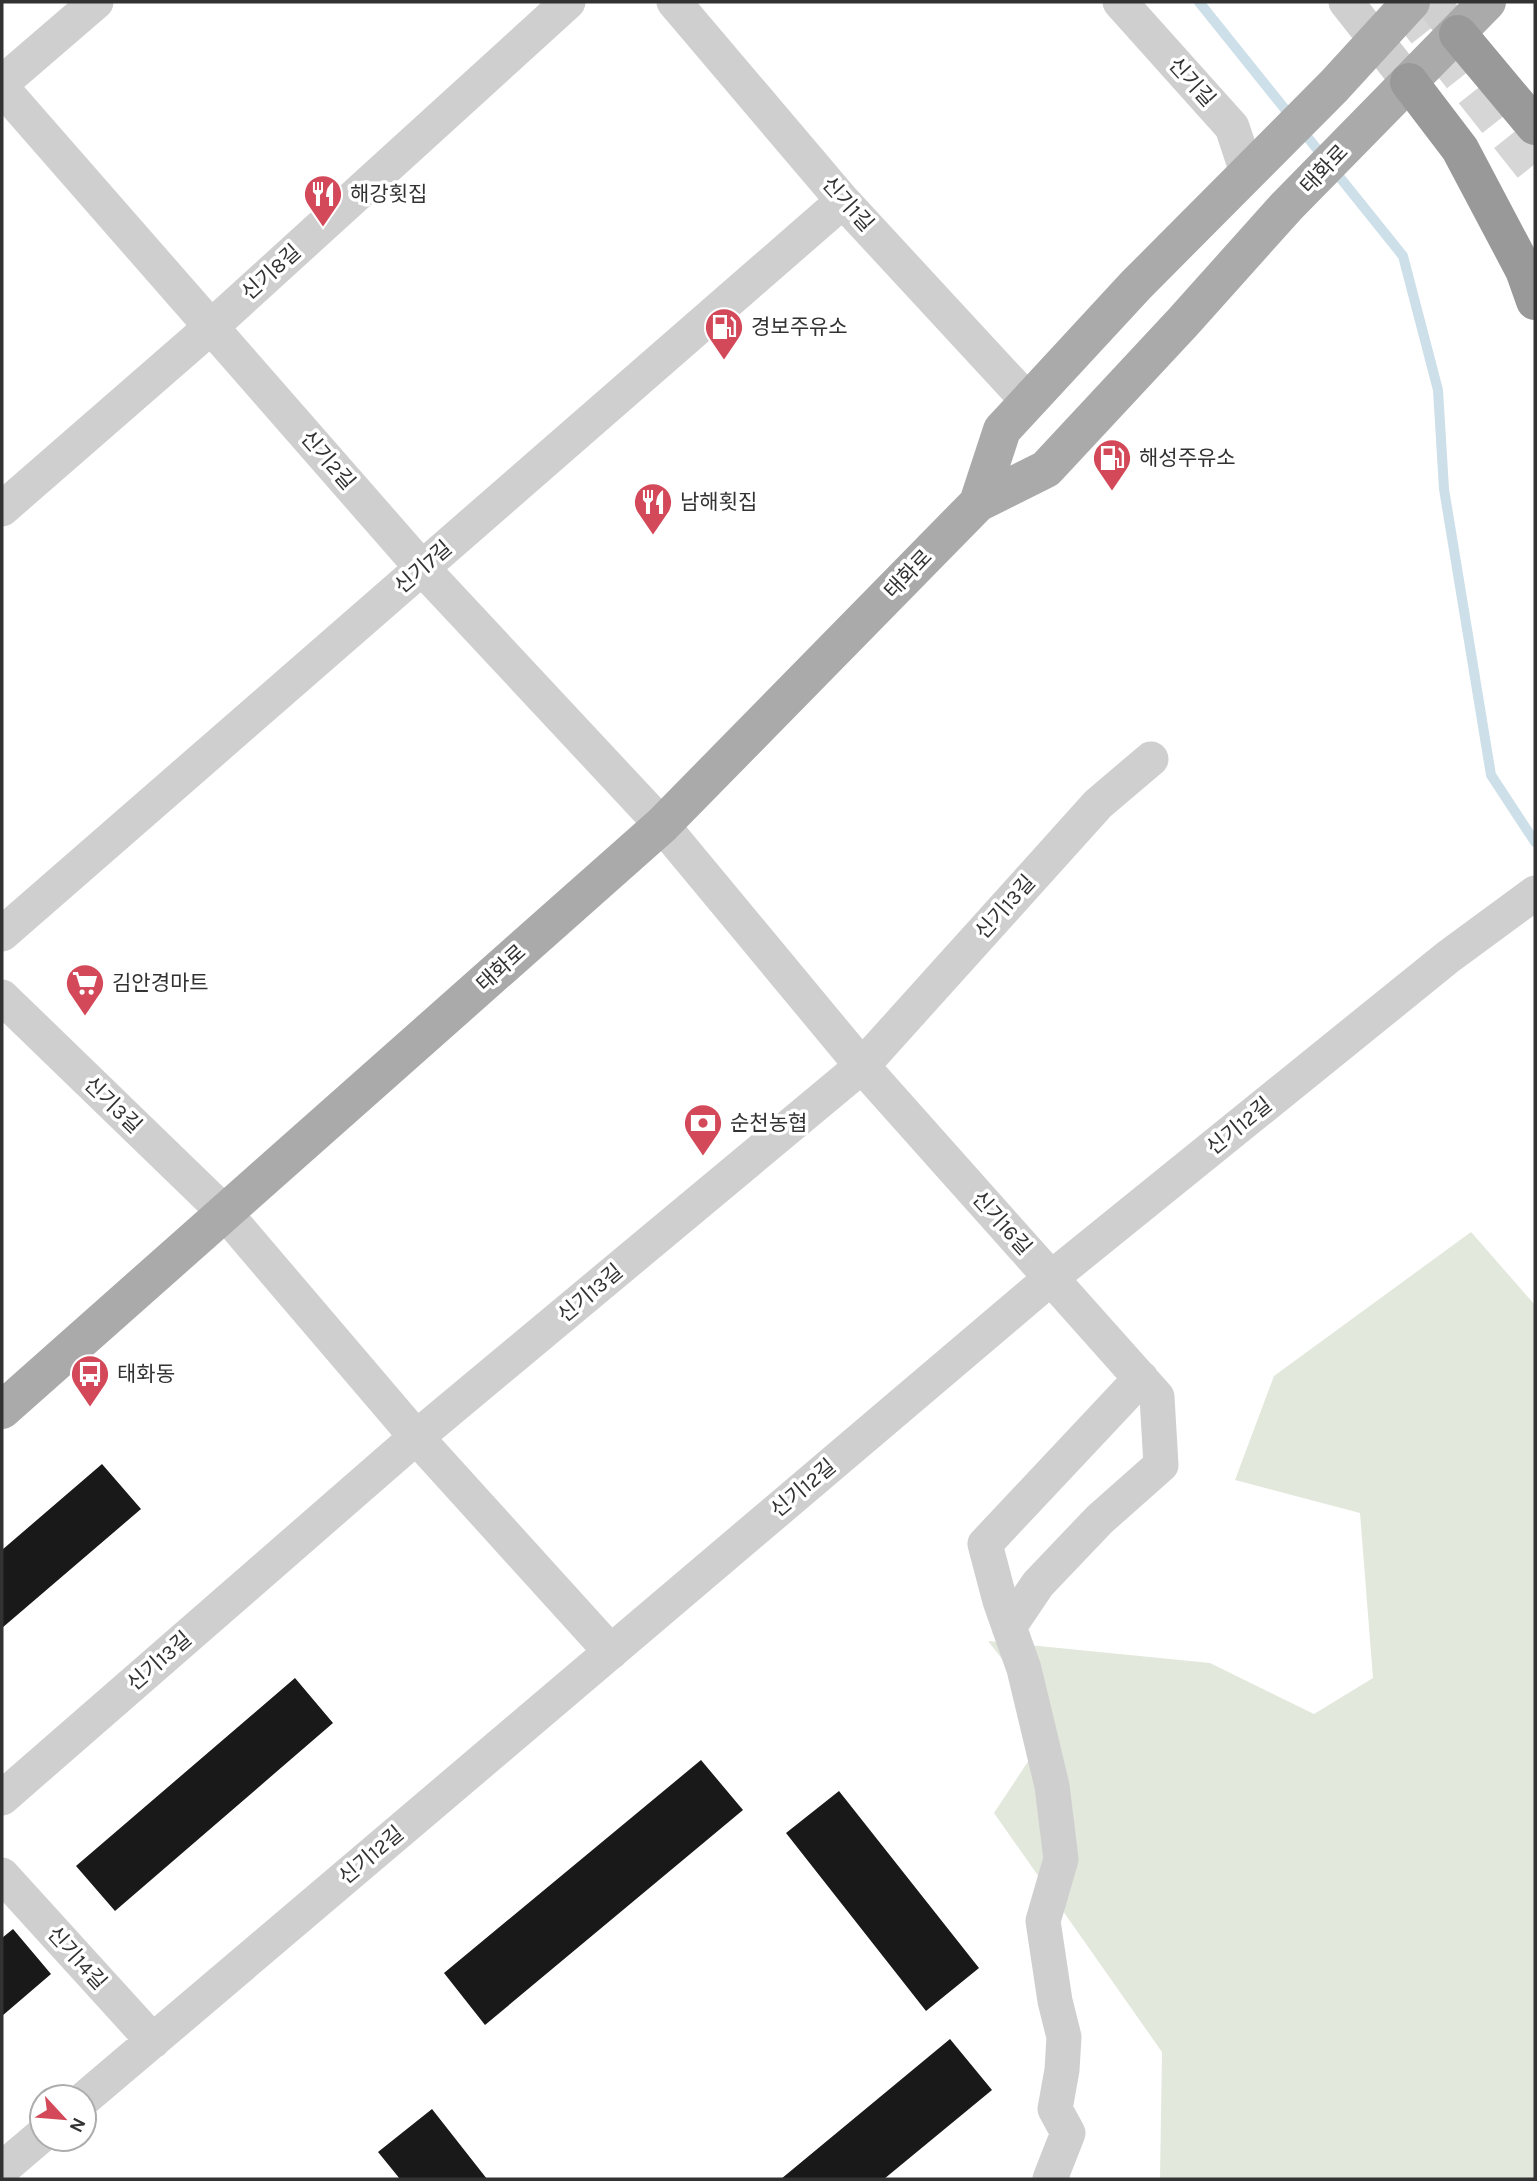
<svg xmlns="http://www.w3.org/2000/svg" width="1537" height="2181" viewBox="0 0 1537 2181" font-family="Karla,'Noto Sans KR',sans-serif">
  <rect width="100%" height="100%" fill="#fff"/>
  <path fill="#e2e8dc" d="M1471,1232l64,73v874h-375l2,-127 -168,-239 59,-89 -65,-83 222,22 104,51 59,-36 -13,-165 -125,-33 39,-104z"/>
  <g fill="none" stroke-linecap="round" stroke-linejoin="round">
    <path stroke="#cddfe8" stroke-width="10" d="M1199,2l204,254 35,134 6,99 47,286 44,67"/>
  </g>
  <path fill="#191919" d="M102,1464l39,45 -139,119v-78z
    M295,1678l38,45 -218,188 -39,-45z
    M701,1760l42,50 -258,215 -41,-52z
    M839,1791l140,177 -53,43 -140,-178z
    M13,1929l38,45 -49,42v-78z
    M950,2039l42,51 -108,89h-103z
    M432,2109l55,70h-87l-22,-27z"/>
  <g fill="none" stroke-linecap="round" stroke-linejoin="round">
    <path stroke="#d6d6d6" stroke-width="38" stroke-dasharray="38 19" stroke-linecap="butt" d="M1403,2l132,167"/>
    <path stroke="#cfcfcf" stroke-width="35" d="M674,2l169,199 185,200
      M1120,2l112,125 15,45
      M1346,2l63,80
      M1432,2l26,32
      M2,83l94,-81
      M2,88l420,480 240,257 200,241 295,331 4,68 -61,54 -62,65 -29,43
      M2,509l209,-182 357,-325
      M2,934l841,-733
      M2,997l223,216 192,225 194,214
      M2,1798l404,-352 456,-380 236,-262 53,-45
      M2,1875l151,166
      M84,2099l967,-821 397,-321 87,-64
      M2,2169l40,-34
      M1050,2179l18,-46 -13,-24 7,-39 2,-33 -9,-36 -12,-80 18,-62 -9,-73 -28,-117 -24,-68 -15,-57 156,-166"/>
    <path stroke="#aaa" stroke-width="38" d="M978,503l24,-73 134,-145 198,-199 77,-84
      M2,1410l660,-585 316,-322 68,-34 137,-147 103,-115 201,-205"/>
    <path stroke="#999" stroke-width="38" d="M1458,34l77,92
      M1409,82l51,67 64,121 11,31"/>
  </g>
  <defs>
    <g id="restaurant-pin" transform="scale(2.0125)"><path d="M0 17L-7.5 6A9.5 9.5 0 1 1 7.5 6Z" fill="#d34959" stroke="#fff"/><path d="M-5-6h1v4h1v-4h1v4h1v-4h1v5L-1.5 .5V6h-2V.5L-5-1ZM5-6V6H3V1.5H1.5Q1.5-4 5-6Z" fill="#fff"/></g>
    <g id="fuel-pin" transform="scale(2.0125)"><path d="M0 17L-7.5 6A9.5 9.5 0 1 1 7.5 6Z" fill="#d34959" stroke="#fff"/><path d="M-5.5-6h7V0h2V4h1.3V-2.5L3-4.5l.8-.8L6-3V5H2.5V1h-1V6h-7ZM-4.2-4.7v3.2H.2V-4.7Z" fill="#fff"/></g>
    <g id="supermarket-pin" transform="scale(2.0125)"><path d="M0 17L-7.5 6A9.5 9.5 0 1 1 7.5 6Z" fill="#d34959" stroke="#fff"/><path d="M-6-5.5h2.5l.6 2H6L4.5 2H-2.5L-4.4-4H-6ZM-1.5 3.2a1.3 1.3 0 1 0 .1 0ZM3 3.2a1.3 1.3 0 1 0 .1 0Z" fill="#fff"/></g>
    <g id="bank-pin" transform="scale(2.0125)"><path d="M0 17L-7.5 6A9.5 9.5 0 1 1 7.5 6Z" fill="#d34959" stroke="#fff"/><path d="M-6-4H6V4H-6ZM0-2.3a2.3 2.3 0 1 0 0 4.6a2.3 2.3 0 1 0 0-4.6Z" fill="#fff"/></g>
    <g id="bus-pin" transform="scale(2.0125)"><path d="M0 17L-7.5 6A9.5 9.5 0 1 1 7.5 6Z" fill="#d34959" stroke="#fff"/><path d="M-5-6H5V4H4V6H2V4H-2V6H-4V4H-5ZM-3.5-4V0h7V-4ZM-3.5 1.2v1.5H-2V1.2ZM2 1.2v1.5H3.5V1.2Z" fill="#fff"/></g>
  </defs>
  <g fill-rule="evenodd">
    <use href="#restaurant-pin" x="323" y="194"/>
    <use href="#fuel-pin" x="724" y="327"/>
    <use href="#fuel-pin" x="1112" y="458"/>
    <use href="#restaurant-pin" x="653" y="502"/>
    <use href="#supermarket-pin" x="85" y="983"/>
    <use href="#bank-pin" x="703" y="1123"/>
    <use href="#bus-pin" x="90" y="1374"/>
  </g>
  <g text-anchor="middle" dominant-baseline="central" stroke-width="7" stroke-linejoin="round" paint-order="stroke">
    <g font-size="21" fill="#323232" stroke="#fff">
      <text transform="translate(1192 82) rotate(48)">신기길</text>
      <text transform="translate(1324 169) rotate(-46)">태화로</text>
      <text transform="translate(848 204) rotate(48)">신기1길</text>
      <text transform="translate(271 272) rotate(-42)">신기8길</text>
      <text transform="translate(328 460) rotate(49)">신기2길</text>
      <text transform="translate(423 567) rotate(-41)">신기7길</text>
      <text transform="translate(908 574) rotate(-46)">태화로</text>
      <text transform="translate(1005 907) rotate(-48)">신기13길</text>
      <text transform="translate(501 968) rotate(-42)">태화로</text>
      <text transform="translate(113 1105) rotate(44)">신기3길</text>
      <text transform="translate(1239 1126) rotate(-39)">신기12길</text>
      <text transform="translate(1002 1223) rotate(48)">신기16길</text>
      <text transform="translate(590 1293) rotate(-40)">신기13길</text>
      <text transform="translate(803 1488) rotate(-40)">신기12길</text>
      <text transform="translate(159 1661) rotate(-41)">신기13길</text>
      <text transform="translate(371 1855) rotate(-40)">신기12길</text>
      <text transform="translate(77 1958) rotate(48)">신기14길</text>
    </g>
    <g font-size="21" fill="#323232" stroke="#fff" text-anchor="start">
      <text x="350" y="194">해강횟집</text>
      <text x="751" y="327">경보주유소</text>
      <text x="1139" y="458">해성주유소</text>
      <text x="680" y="502">남해횟집</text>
      <text x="112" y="983">김안경마트</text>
      <text x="730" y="1123">순천농협</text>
      <text x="117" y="1374">태화동</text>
    </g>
  </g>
  <rect width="1537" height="2181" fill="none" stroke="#323232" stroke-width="7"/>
  <g transform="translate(63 2118) rotate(116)"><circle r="33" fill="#ffffff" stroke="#adadad" stroke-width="2"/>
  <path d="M0-5L12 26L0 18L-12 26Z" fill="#d34959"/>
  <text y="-10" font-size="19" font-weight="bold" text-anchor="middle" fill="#323232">N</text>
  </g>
</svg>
